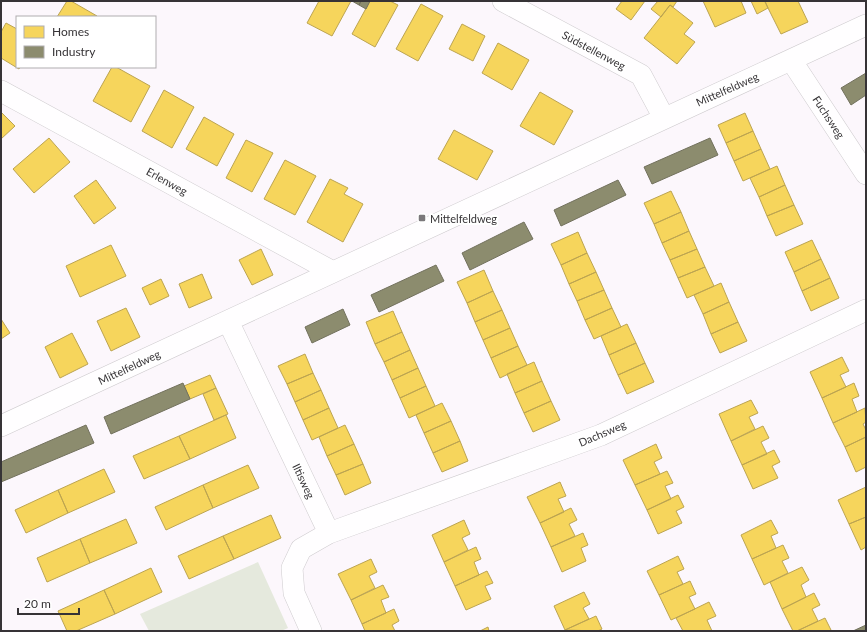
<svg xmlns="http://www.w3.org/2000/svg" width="867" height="632" viewBox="0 0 867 632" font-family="Lato,sans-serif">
  <rect width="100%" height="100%" fill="#fcf7fc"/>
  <path fill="#e5e9dd" d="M258,562l30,66 -7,3h-132l-9,-17z"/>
  <path fill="#f6d55c" stroke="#bca451" d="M67,1h4l26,15 -40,1z
    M319,1h32l-19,35 -25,-13z
    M370,1h20l8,4 -23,42 -23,-13z
    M622,1h23l-14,19 -15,-11z
    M658,1h19l-4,6 -3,-2 -9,12 -10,-8z
    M703,1h38l5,12 -31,14z
    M751,1h14l3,7 -11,6z
    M767,1h31l10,21 -27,12 -16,-32z
    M421,4l22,12 -25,45 -22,-12z
    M670,5l23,18 -9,11 11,8 -18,22 -33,-26z
    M6,23l11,6v38h3l-1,2 -18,-11v-26z
    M462,24l23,12 -12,25 -24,-12z
    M498,43l31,17 -17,30 -30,-17z
    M112,67h4l34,19 -19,36 -38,-21z
    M164,90l30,17 -22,41 -30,-17z
    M540,92l33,19 -19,34 -34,-19z
    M1,112l14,14 -14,13z
    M745,113l8,18 -27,12 -8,-18z
    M204,117l30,17 -17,32 -31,-17z
    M454,130l39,21 -16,29 -39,-21z
    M753,131l8,18 -27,12 -8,-18z
    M49,138l21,24 -36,31 -21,-24z
    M246,140l27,13 -21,39 -26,-14z
    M761,149l9,20 -27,12 -9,-20z
    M285,160l31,16 -21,39 -31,-16z
    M777,166l8,19 -26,12 -9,-19z
    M330,179l18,9 -4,6 19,10 -20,38 -36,-20z
    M96,180l20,28 -22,16 -20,-28z
    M785,185l9,20 -27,11 -8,-19z
    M671,191l10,21 -27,12 -10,-21z
    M794,205l9,19 -27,12 -9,-20z
    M681,212l8,19 -27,12 -8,-19z
    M689,231l8,18 -27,11 -8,-17z
    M578,232l9,21 -26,12 -10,-21z
    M812,240l9,19 -27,13 -9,-20z
    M111,245l15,31 -46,21 -14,-31z
    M261,249l12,26 -21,10 -13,-25z
    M697,249l8,18 -27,11 -8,-18z
    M587,253l9,19 -27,12 -8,-19z
    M821,259l9,19 -28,13 -8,-19z
    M705,267l9,19 -27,12 -9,-20z
    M484,270l9,21 -26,12 -10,-21z
    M596,272l8,18 -27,11 -8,-17z
    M202,274l10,24 -23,10 -10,-24z
    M830,278l9,20 -28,13 -9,-20z
    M161,279l8,17 -19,9 -8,-17z
    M721,283l8,19 -26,12 -9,-19z
    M604,290l8,18 -27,12 -8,-19z
    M493,291l9,19 -27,12 -8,-19z
    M729,302l9,20 -27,12 -8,-20z
    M126,308l14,29 -29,14 -14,-30z
    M612,308l9,19 -27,12 -9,-19z
    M502,310l8,18 -27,12 -8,-18z
    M393,311l9,21 -27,12 -9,-22z
    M1,319l9,14 -9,6z
    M738,322l9,19 -27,12 -9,-19z
    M627,324l9,19 -27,12 -8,-19z
    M510,328l8,18 -27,12 -8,-18z
    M402,332l8,18 -26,12 -9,-18z
    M72,333l16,31 -28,14 -15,-31z
    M636,343l9,20 -27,12 -9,-20z
    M518,346l9,19 -27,13 -9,-20z
    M410,350l8,18 -26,12 -8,-18z
    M305,354l8,19 -26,11 -9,-18z
    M842,357l7,14 -9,4 6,12 -24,11 -12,-26z
    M534,362l8,19 -27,12 -8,-19z
    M645,363l9,19 -27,12 -9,-19z
    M418,368l8,18 -26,12 -8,-18z
    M313,373l8,17 -26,12 -8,-18z
    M210,375l6,13 -26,11 -6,-13z
    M542,381l9,20 -27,12 -9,-20z
    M854,383l5,13 -7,3 5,13 -24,11 -11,-25z
    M426,386l9,20 -26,12 -9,-20z
    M216,388l12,26 -14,6 -11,-26z
    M321,390l8,18 -26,12 -8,-18z
    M751,400l7,13 -9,4 6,12 -24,12 -12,-27z
    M551,401l9,19 -27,12 -9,-19z
    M442,403l9,18 -27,12 -8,-18z
    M329,408l9,20 -26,12 -9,-20z
    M865,408l1,14 -3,2 3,6v7l-21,10 -12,-24z
    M226,415l10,23 -46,21 -11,-23z
    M451,421l9,20 -27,12 -9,-20z
    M345,425l9,19 -27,12 -8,-19z
    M763,426l6,12 -8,4 6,12 -25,11 -11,-24z
    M179,436l11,23 -46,20 -11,-23z
    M866,437v30l-10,5 -11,-25z
    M460,441l8,20 -26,11 -9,-19z
    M354,444l9,20 -27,11 -9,-19z
    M656,444l6,14 -8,4 6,12 -25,11 -12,-25z
    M774,450l6,12 -8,4 6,12 -25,11 -11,-24z
    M363,464l8,19 -26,12 -9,-20z
    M248,465l11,23 -46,20 -10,-23z
    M104,469l11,23 -47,21 -10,-23z
    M667,471l6,12 -8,3 6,13 -24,11 -12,-25z
    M560,482l6,14 -8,3 6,13 -24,11 -13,-26z
    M203,485l10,23 -47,22 -11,-23z
    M866,487v30l-17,7 -11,-24z
    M58,490l10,23 -42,20 -11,-23z
    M678,495l6,12 -8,4 6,12 -24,11 -11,-24z
    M571,508l6,12 -8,4 6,12 -24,11 -11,-24z
    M271,515l10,23 -47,21 -11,-23z
    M866,517v30l-5,3 -12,-26z
    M126,519l11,24 -47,20 -10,-24z
    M464,520l6,14 -8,4 6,12 -24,12 -12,-27z
    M771,520l7,13 -7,3 5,12 -24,11 -11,-24z
    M583,533l5,12 -7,3 5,13 -24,11 -11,-25z
    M223,536l11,23 -45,20 -11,-23z
    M80,539l10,24 -43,19 -10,-24z
    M783,545l6,13 -7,3 6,12 -24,12 -12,-26z
    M476,547l5,12 -7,3 5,13 -24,11 -11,-24z
    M678,556l6,13 -7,3 6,12 -24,11 -12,-24z
    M371,559l6,13 -8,4 6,12 -24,12 -13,-26z
    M802,567l7,13 -8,5 5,12 -24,12 -12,-27z
    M151,568l11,24 -47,22 -11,-24z
    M487,571l6,12 -8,3 6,13 -25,11 -11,-24z
    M690,581l6,13 -7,3 6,12 -24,11 -12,-25z
    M383,585l6,12 -8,3 5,13 -24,11 -11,-24z
    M104,590l11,24 -39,17h-9l-9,-20z
    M584,592l6,12 -7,4 6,11 -24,11 -11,-24z
    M814,593l6,12 -8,4 6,12 -21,10h-4l-11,-22z
    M709,602l7,14 -9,4 5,11h-29l-7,-13z
    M394,609l5,12 -7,4 3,6h-30l-3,-7z
    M596,616l6,13 -4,2 -33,-1z
    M825,618l6,12 -3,1h-31z
    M488,627l1,4h-9z"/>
  <path fill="#8c8c6e" stroke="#72715d" d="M352,1h9l-2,4z
    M361,1h9l-4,8 -7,-4z
    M866,73v22l-15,10 -10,-17z
    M710,138l8,17 -66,29 -8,-17z
    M618,180l8,15 -65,31 -7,-16z
    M524,222l9,17 -63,31 -8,-17z
    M436,265l8,16 -65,31 -8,-17z
    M343,309l7,16 -38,18 -7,-16z
    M183,383l7,16 -79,35 -7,-17z
    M86,425l8,18 -93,39v-20z
    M866,625v6h-13z"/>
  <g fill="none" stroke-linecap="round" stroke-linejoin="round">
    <g stroke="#cfcccf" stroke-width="22">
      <path id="minor" d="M503,1l138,74 23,43
        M791,60l75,114
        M1,91l332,181
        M228,321l101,212 -28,16 -9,19 2,25 17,38
        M1,426l865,-401
        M329,533l272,-98 265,-125"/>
    </g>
    <use href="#minor" stroke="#fffeff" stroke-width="21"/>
  </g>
  <rect fill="#7b787b" stroke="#fff" stroke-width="1.5" x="418" y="214" width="8" height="8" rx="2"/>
  <g text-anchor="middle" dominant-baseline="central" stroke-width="4" stroke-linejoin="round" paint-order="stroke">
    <g font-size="11" fill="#363336" stroke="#fff">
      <text transform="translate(594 50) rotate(28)">Südstellenweg</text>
      <text transform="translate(727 89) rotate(-24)">Mittelfeldweg</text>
      <text transform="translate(829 117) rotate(57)">Fuchsweg</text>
      <text transform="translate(167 181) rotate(29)">Erlenweg</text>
      <text transform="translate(129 367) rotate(-25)">Mittelfeldweg</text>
      <text transform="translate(602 433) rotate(-23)">Dachsweg</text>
      <text transform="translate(304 481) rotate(65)">Iltisweg</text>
    </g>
    <g font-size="11" fill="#363336" stroke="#fff" text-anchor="start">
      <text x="430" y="218">Mittelfeldweg</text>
    </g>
  </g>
  <rect width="867" height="632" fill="none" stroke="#363336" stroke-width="4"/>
  <rect x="16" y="16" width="140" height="52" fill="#ffffff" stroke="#afadaf"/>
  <rect x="24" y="26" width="20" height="12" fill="#f6d55c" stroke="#afadaf"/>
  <text x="52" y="36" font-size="12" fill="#363336">Homes</text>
  <rect x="24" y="46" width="20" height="12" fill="#8c8c6e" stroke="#afadaf"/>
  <text x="52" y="56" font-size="12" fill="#363336">Industry</text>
  <path d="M18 608v6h61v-6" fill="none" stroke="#363336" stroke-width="2"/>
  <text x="24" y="608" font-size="12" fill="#363336" stroke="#ffffff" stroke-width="3" paint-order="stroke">20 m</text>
</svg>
